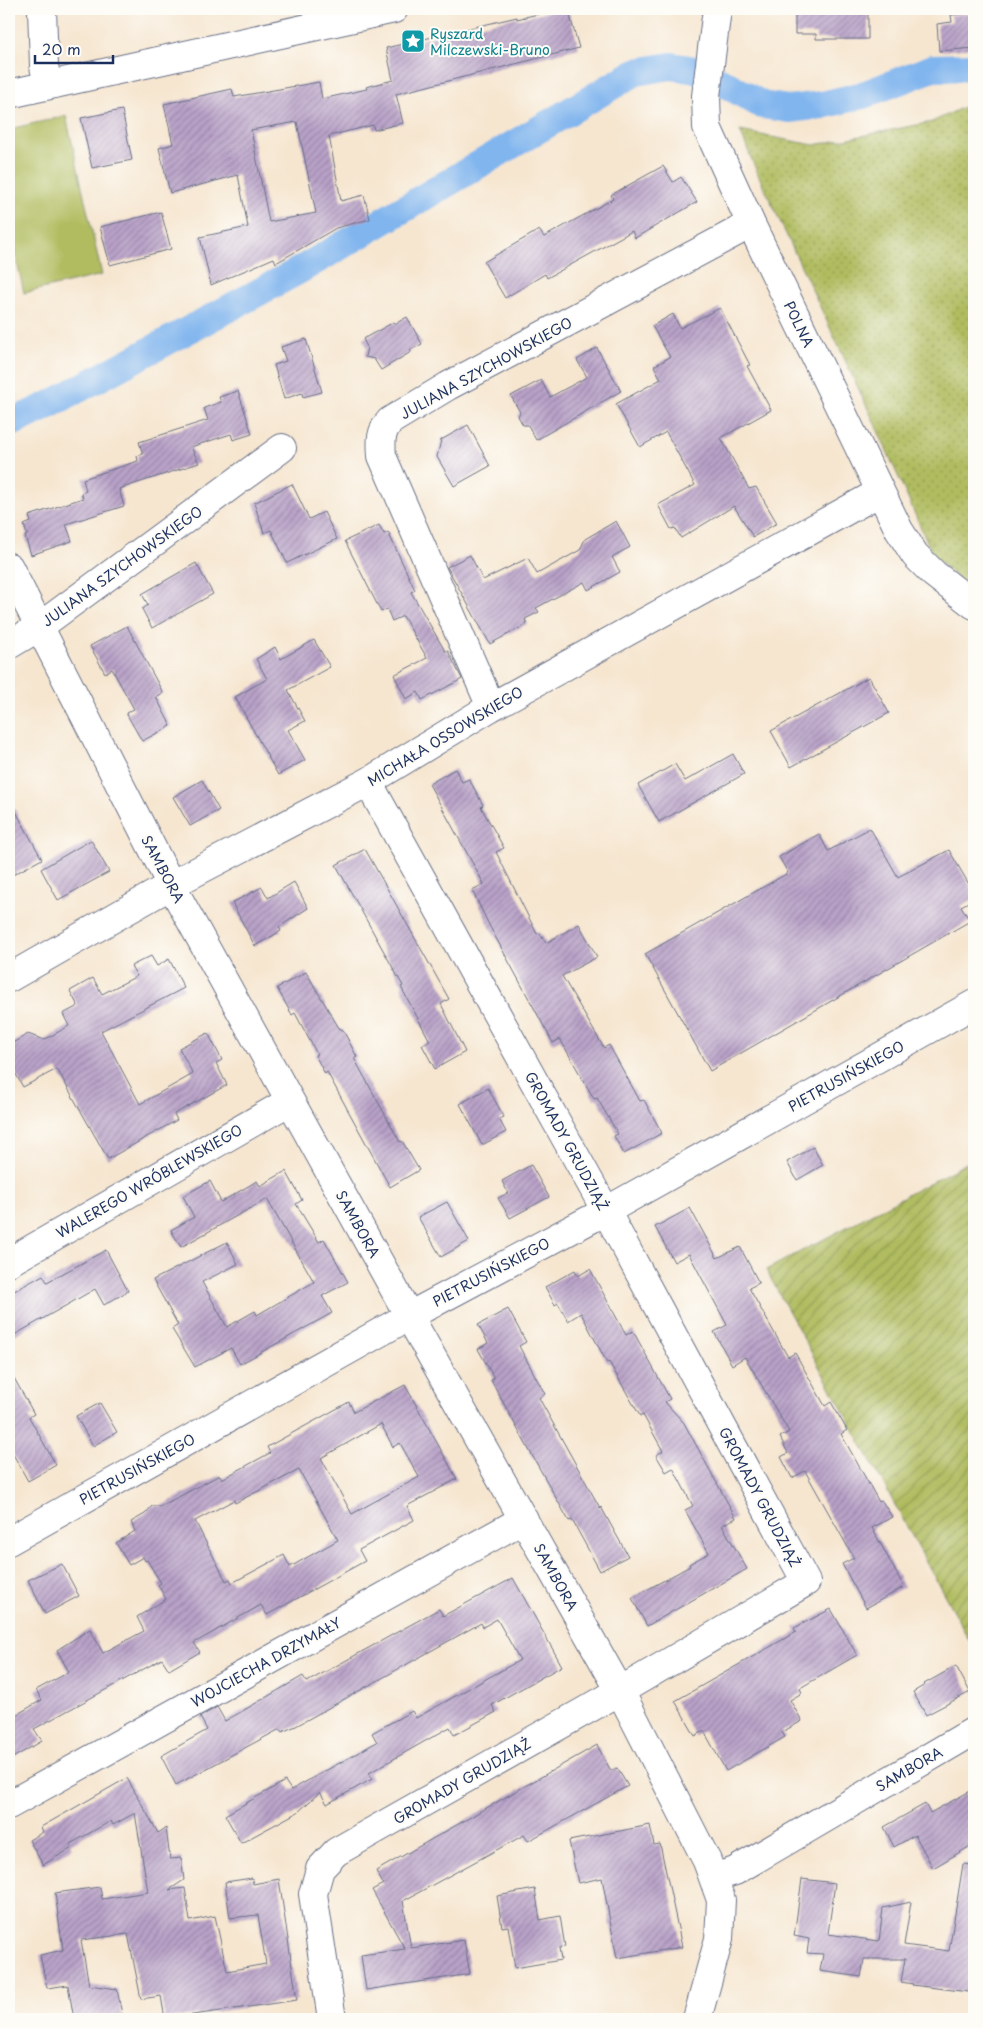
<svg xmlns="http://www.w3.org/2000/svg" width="983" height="2028" viewBox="0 0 983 2028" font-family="'Playpen Sans',sans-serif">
  <defs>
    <pattern id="grass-dots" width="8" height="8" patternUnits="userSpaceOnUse" patternTransform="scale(1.25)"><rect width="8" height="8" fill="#b0bc5e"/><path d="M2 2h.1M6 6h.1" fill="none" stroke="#8e9951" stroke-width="1.8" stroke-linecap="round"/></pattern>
    <pattern id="garden-furrows" width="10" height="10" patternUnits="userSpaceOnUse" patternTransform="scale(1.25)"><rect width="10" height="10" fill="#b0bc5e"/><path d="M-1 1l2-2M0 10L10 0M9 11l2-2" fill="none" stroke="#8e9951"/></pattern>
    <pattern id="building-hatch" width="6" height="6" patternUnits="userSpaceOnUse" patternTransform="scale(1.25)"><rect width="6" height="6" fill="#b9a2c8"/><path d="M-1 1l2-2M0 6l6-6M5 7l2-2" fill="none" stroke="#9684a6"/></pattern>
  </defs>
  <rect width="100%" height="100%" fill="#fdfcf7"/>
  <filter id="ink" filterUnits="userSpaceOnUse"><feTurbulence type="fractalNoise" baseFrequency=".02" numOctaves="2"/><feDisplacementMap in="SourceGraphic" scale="10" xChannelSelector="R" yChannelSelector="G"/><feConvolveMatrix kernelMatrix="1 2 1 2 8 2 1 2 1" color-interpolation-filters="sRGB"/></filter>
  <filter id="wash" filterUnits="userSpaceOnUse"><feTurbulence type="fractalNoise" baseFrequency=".0096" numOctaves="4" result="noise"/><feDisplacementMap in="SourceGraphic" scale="20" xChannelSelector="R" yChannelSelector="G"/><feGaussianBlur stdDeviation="1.12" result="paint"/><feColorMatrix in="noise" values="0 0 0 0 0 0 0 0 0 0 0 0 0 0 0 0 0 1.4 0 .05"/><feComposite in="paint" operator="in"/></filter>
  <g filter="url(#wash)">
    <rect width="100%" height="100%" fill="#f6e6d0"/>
    <path fill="url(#grass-dots)" stroke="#66765e" d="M974,102v493l-41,-40 -59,-133 -118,-252 -16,-39 74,14 118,-23z"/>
    <path fill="url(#garden-furrows)" stroke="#66765e" d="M974,1159v490l-208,-379z"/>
    <path fill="#b0bc5e" stroke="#66765e" d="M66,116l36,159 -78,18 -15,-67v-97z"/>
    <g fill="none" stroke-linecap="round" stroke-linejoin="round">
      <path stroke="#81b5ee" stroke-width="28" d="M9,424l38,-18 253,-136 336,-198 35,-6 25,4 26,12 40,23 27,4 33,-4 41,-10 70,-27 41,-1"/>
    </g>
    <g id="blocks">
      <path fill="url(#building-hatch)" fill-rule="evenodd" d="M559,9h9l11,39 -183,46 7,29 -29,7 -1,-5 -44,11 12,65 23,-6 6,24 -34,9 -60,35 -2,-5 -63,27 -11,-48 48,-10 -10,-52 -68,18 -11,-45 14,-4 -9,-40 68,-15 2,8 85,-15 3,17 45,-10 -1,-2 27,-7 -7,-32 131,-31v2zM297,122l19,91 -47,9 -18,-92z
        M795,9h73v30h-52v-5h-21z
        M974,13v35l-35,3 -2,-27 15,-2 -1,-7z
        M122,110l10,50 -40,8 -11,-50z
        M663,166l10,16 8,-5 16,25 -62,36 -3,-7 -85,47 -2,-4 -40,24 -21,-36 55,-32 5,7 69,-38 -2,-4z
        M161,212l10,37 -61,16 -10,-38z
        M720,308l30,57 -3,1 24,44 -50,28 28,51 7,-2 21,36 -24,14 -19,-31 -53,32 -6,-10 -4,1 -13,-24 37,-20 -29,-53 -26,15 -24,-43 45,-25 -7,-13 16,-9 -18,-31 21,-12 7,14z
        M407,317l15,27 -12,6 1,2 -30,18 -7,-11 -9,-2 2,-10 -4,-8 31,-17 1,2z
        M306,339l16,53 -19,5 -1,-4 -18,6 -10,-34 12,-4 -5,-14z
        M597,348l24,43 -85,49 -8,-15h-5l-5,-9 2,-4 -9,-16 30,-16 9,17 37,-20 -10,-17z
        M238,391l14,43 -19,6 -2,-6 -40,13 8,16 -80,26 5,17 -58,18 6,17 -41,14 -6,-19 2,-1 -3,-10 7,-3 -2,-6 54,-18 -2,-5 5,-2 -3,-12 55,-18 -1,-5 6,-2 -4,-12 69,-22 -4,-12 17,-6 -2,-5z
        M468,425l22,41 -36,20 -17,-29 4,-17z
        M292,484l17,35 15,-7 13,27 -50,24 -16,-33 -7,3 -10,-30z
        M616,521l14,26 -18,10 8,15 -32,18 -4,-8 -48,26 3,4 -14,7 2,5 -37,20 -43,-77 23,-12 13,25 45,-22 9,16 43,-24 5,-11z
        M379,525l5,9 4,-2 27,58 -4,2 34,59h3l14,28 -40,21 -4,-8 -12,7 -12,-24 33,-17 -24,-42 -11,5 -5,-12 -6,3 -36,-71z
        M196,563l17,31 -61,34 -10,-19 6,-4 -6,-11z
        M127,626l36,67 -7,4 15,29 -29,15 -16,-28 8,-4 -22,-40 -7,4 -15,-27z
        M314,640l16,27 -42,23 17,31 -17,9 17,30 -27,15 -43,-78 32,-18 -11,-20 19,-12 6,12z
        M869,677l20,36 -98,54 -20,-36z
        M733,754l11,20 -85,48 -21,-37 37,-21 10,17z
        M455,769l7,13 7,-3 14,26 -2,2 23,41 -8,4 41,82 2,-2 7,11 33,-19 18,33 -35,19 42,72 5,-3 31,56 4,-1 18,33 -38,21 -10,-18 4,-2 -21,-36 -3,1 -34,-60 -7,4 -63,-116 -18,-37 12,-6 -55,-100z
        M202,780l17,30 -29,16 -17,-29z
        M9,799l33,60 -33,18z
        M870,828l28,49 51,-27 25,43v6l-13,7 9,15 -260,150 -65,-117 143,-81 -9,-16 40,-23 9,17z
        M91,840l18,32 -51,28 -17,-31z
        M365,849l84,150 -8,5 24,48 -30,17 -13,-24 8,-4 -29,-54 2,-1 -67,-121z
        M294,882l14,26 -29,19 2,4 -26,15 -23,-43 30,-16 6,11z
        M151,956l6,10 12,-7 15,29 -83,43 39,73 53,-30 -14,-26 29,-15 14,27 -6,3 11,22 -53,29 3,6 -69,39 -51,-90 -34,18 -14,-25v-17l19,-11 16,6 25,-14 -6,-12 15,-8 -8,-15 23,-13 9,16 35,-18 -6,-10z
        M306,972l33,56 4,2 14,27 -3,1 46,84 2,-1 17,29 -29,17 -63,-115 -2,2 -10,-19 2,-1 -22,-41 -3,2 -15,-27z
        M488,1088l16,29 -5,2 7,13 -24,13 -22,-41z
        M813,1147l10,18 -26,15 -10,-18z
        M531,1165l18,32 -39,21 -12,-20 10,-5 -6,-12z
        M286,1171l16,29 -6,4 23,38 5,-3 24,43 -26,14 10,17 -92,51 -9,-16 -36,19 -23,-38 6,-4 -25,-45 74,-38 11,22 -36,18 25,45 28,-16 2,4 57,-33 -47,-83 -86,48 -10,-17 23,-13 -11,-21 27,-15 11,21 36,-21 3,5z
        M447,1202l22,39 -28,16 -23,-40z
        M690,1208l27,50 23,-11 19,36 -10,5 39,69 7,-4 30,53 6,-4 16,28 -6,4 38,68 3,-1 10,16 -20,11 32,59 -38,21 -24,-44 12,-6 -49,-87 -13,7 -11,-21 7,-4 -8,-16 9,-5 -44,-75 -13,8 -18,-33 13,-7 -38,-71 -15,8 -19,-35z
        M106,1250l22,41 -24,14 -9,-16 -86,49v-44l34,-19 4,7z
        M590,1269l36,66 7,-4 37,68 -5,3 19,21 52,95 -14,7 25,44 -100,57 -15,-28 58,-32 -1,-2 20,-11 -24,-43 8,-4 -20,-38 -7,4 -10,-17 7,-4 -20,-36 -3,1 -31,-54 -2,1 -26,-50 -13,8 -10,-18 -3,2 -10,-18 30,-17 3,6z
        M508,1309l18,33 -7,4 26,48 -6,4 61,110 1,-1 27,49 -28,15 -28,-51 -3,1 -46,-82 -32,-59 3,-2 -16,-29 10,-6 -10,-18z
        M9,1369l25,45 -5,3 27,48 -28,16 -19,-34z
        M405,1385l52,94 -50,27 7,14 -55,30 6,11 -98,54 -6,-10 -67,38 6,9 -31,18 -7,-11 -128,70 8,12 -33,19v-41l33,-19 -6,-10 33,-18 -12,-22 33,-21 13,24 41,-22 -7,-14 29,-18 -8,-14 3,-2 -14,-23 -2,1 -2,-4 -14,8 -13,-22 19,-12 -4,-9 14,-8 7,-8h9l59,-31 2,4 48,-26 -3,-6 82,-45 5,10zM381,1424l12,23 7,-4 19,34 -67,37 -31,-56zM299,1470l39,70 -48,27 -6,-12 -52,28 -2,-4 -4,2 -31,-60 39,-21 1,3z
        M100,1403l17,29 -24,14 -17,-30z
        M62,1564l17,32 -34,18 -17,-34z
        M513,1578l49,88 -70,39 4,7 -42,23 -4,-8 -81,46 3,6 -45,25 -7,-12 -22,20 -57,31 -16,-28 60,-34 6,9 86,-48 -5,-9 40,-22 4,7 104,-58 -23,-41 -14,8 -2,-4 -185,103 -14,6 -2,-3 -104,56 -15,-29 46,-26 -7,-13 17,-10 8,14 78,-45 4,6 132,-73 4,7z
        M831,1609l26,46 -57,33 2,5 -12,7 12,21 -20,11 3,5 -59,34 -22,-40 -9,5 -20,-35 121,-69 -2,-4z
        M956,1666l14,26 -44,23 -13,-23 12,-7 -1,-1z
        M597,1745l14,26 6,-3 11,18 -100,55 -4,-6 -121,66 8,47 53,-8 6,34 -104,16 -5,-35 44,-6 -33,-59 11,-6 -7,-13z
        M127,1778l31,55 8,-5 4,31 11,-1 3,22 -15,10 16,-2 5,33 25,-5 12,55 39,-7 -8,-49 -28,3 -5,-36 27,-4 1,6 26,-5 18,121 -132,19 -4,-23 -20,3 -13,-65 -47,6 8,45 28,4 6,30h-49l-6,-34 -21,3 -7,-33 23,-5 -8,-57 45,-6 2,12 46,-7 -13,-79 -22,12 -2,-4 -41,23 2,4 -29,17 -14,-25 14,-8 -2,-5z
        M974,1789v55l-41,24 -18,-33 -21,12 -10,-20 41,-23 5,9z
        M650,1825l4,20 6,-1 22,103 -65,11 -15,-80 -24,5 -9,-42z
        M963,1864l11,1v94l-5,33 -57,-7 1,-1 -12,-2 4,-23h-41l-3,18 -41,-6 3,-17 -16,-1 2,-14 -15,-3 8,-57 33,4 -7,51 51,7 4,-33 28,-6 -7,43 45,6z
        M535,1889l5,31 20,-4 5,31 -6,1 2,12 -46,8 -7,-42 -6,1 -5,-31z"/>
    </g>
  </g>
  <g filter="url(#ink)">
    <use href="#blocks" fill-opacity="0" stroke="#686f86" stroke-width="1"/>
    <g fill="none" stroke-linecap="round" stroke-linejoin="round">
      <g stroke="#686f86" stroke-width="30">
        <path id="minor" d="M42,9l2,57 4,19
          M717,9l-11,87 1,31 44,97 148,306 16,25 19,19 40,31
          M9,567l162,318 238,431 211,375 87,170 14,39 -2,39 -22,80
          M9,645l30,-18 243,-179
          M491,707l-109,-251c-1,-14 -2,-24 8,-35l58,-35 303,-162
          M9,978l162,-93 197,-103 123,-75 389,-215
          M9,1262l281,-161
          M9,1541l400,-225 197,-105 368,-207
          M9,1805l515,-286
          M713,1878l22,-7 239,-140
          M332,2019l-19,-125 7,-25 16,-17 284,-161 186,-109 -200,-371 -238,-429"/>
      </g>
      <g stroke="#686f86" stroke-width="30">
        <path id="major" d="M9,94l385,-85"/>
      </g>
      <use href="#minor" stroke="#fff" stroke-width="28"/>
      <use href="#major" stroke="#fff" stroke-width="28"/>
    </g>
  </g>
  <defs>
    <g id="sight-square" transform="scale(1.25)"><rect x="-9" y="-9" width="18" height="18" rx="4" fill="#0f9aa8" stroke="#fdfcf7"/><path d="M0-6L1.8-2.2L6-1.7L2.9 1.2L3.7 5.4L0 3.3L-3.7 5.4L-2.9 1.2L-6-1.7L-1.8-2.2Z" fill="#fff"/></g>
  </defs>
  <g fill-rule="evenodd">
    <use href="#sight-square" x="413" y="41"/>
  </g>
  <g text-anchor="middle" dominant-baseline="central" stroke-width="4" stroke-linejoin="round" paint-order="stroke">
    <g font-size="14" fill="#0d838f" stroke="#fdfcf7" text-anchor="start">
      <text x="430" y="33">Ryszard<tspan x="430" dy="16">Milczewski-Bruno</tspan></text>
    </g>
    <g font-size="14" fill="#1b2f5e" stroke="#fdfcf7">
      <text transform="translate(799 324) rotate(64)">POLNA</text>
      <text transform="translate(486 368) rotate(-29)">JULIANA SZYCHOWSKIEGO</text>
      <text transform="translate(122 566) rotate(-36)">JULIANA SZYCHOWSKIEGO</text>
      <text transform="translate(445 736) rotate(-31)">MICHAŁA OSSOWSKIEGO</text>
      <text transform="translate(163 869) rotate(62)">SAMBORA</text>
      <text transform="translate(846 1076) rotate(-29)">PIETRUSIŃSKIEGO</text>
      <text transform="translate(567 1141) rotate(61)">GROMADY GRUDZIĄŻ</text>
      <text transform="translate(149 1181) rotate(-30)">WALEREGO WRÓBLEWSKIEGO</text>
      <text transform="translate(358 1224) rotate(61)">SAMBORA</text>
      <text transform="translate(491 1272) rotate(-28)">PIETRUSIŃSKIEGO</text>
      <text transform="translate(137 1469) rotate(-29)">PIETRUSIŃSKIEGO</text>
      <text transform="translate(760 1497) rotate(62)">GROMADY GRUDZIĄŻ</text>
      <text transform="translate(556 1577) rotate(61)">SAMBORA</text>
      <text transform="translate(266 1662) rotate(-29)">WOJCIECHA DRZYMAŁY</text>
      <text transform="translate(909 1769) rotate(-30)">SAMBORA</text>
      <text transform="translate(462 1781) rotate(-30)">GROMADY GRUDZIĄŻ</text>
    </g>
  </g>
  <rect width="983" height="2028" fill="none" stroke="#fdfcf7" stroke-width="30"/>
  <path d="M35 55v8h78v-8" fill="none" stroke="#1b2f5e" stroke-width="2.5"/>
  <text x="42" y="55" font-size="15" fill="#1b2f5e" stroke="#fdfcf7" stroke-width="4" paint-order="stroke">20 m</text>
</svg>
